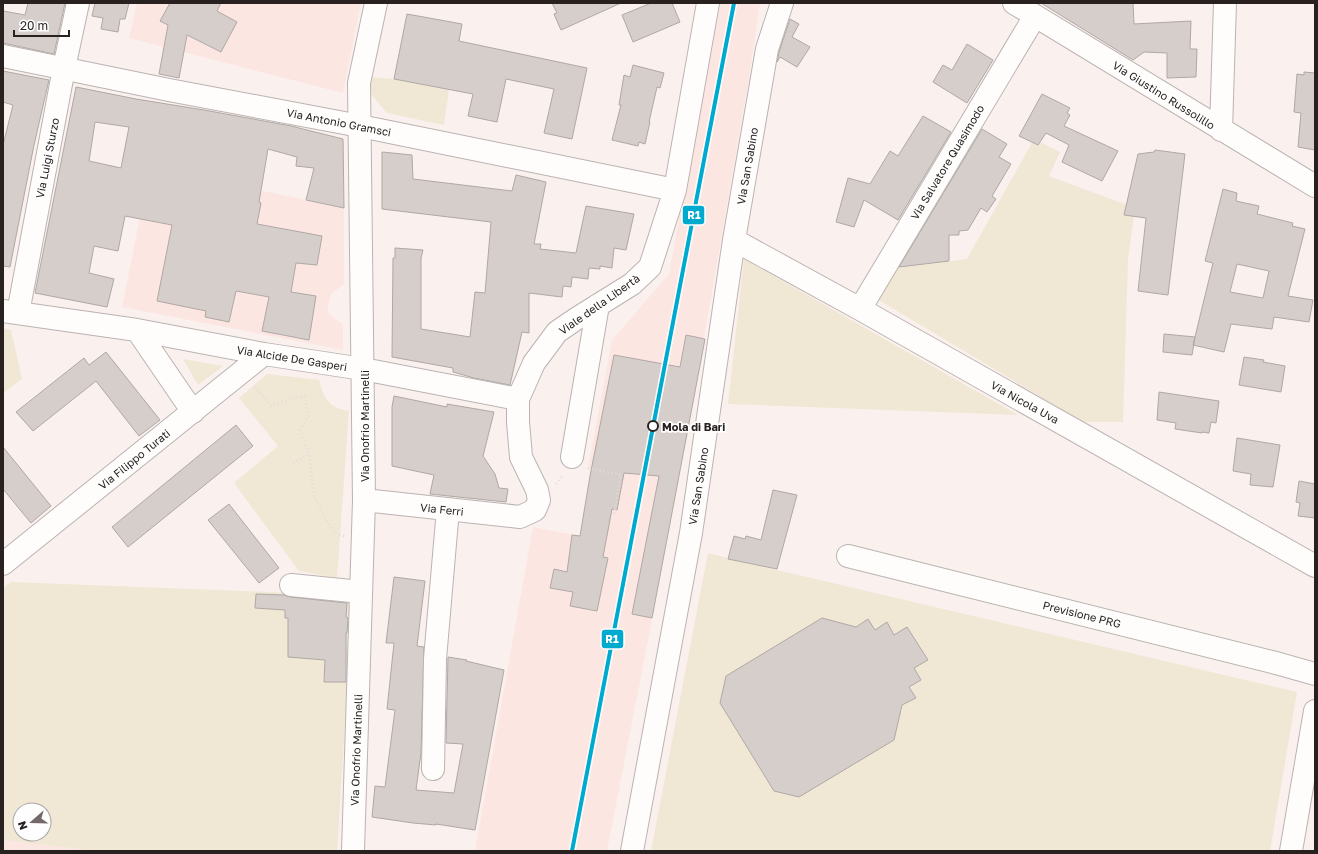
<svg xmlns="http://www.w3.org/2000/svg" width="1318" height="854" viewBox="0 0 1318 854" font-family="'Golos Text',sans-serif">
  <rect width="100%" height="100%" fill="#faf0ee"/>
  <path fill="#fce6e2" d="M137,3h224l-18,90 -214,-55z
    M721,3h39l-11,74 -39,227 -58,316 -45,231h-132l58,-324 63,12 10,-62 -16,-4 -2,-5 24,-128 57,-66 38,-210z
    M150,167l194,41v76l-13,10 -4,18 16,13v25l-221,-43z
    M3,840l94,11h-94z"/>
  <path fill="#f0e8d4" fill-rule="evenodd" d="M369,77l25,2 55,11 -5,35 -57,-12 -17,-20z
    M1034,139l26,13 -11,24 86,32 -7,52 -5,162h-40l-206,-123 20,-31 70,-9z
    M744,259l274,156 -290,-11z
    M3,328l8,2 11,49 -19,14z
    M183,359l40,7 -25,19z
    M267,374l52,6c5,19 10,28 30,31l-12,167 -38,-7 -65,-88 44,-37 -39,-48z
    M708,553l31,8 558,131 -27,159h-619z
    M11,582l261,10 81,5 -16,254h-240l-94,-11v-252zM20,810h24v24h-24z"/>
  <path fill="#d6ceca" stroke="#b0a8a5" fill-rule="evenodd" d="M28,3h37l-11,51 -51,-11v-32l22,4z
    M95,3h34l-4,16h-5l-2,13 -17,-3 2,-11 -11,-2z
    M170,3h51l-4,8 20,11 -16,30 -34,-17 -8,43 -20,-4 9,-49 -8,-4z
    M552,3h69l-60,27 -7,-16 3,-1z
    M651,3h21l8,19 -47,20 -11,-27z
    M1041,3h92l1,21 57,-3 -1,28h7l-1,28 -29,1v-25l-23,-1 -11,8z
    M407,14l55,10 -3,17 128,27 -15,71 -28,-6 10,-44 -48,-10 -9,43 -29,-6 5,-22 -79,-15z
    M790,19l9,5 -7,13 18,10 -13,20 -17,-10 -3,5 2,-10z
    M967,44l26,16 -26,43 -34,-21 10,-17 9,5z
    M633,65l31,8 -4,15 -3,-1 -8,35h1l-5,22 -6,-2 -1,4 -26,-6 9,-35h-2l5,-30 6,2z
    M3,71l46,9 -15,65 -24,122 -7,-1v-121l10,-40 -10,-3z
    M1304,72l11,1v77l-17,-3 3,-34 -7,-1 3,-38 7,1z
    M76,87l60,12 68,11 87,16 52,13 1,69 -38,-8 8,-32 -18,-2 1,-9 -29,-8 -9,53 2,1 -4,21 65,12 -5,29 -21,-2 -5,29 25,4 -7,44 -47,-9 7,-34 -33,-6 -7,31 -24,-5 1,-6 -49,-10 15,-76 -47,-9 -7,35 -24,-5 -5,27 25,6 -7,28 -72,-14zM95,122l34,5 -8,41 -32,-7z
    M1042,94l28,14 -3,5 3,2 -6,11 54,25 -16,30 -40,-19 7,-17 -23,-12 -8,12 -19,-9z
    M923,116l28,16 -53,88 -34,-20 -10,27 -18,-5 12,-44 22,6 20,-33 8,5z
    M982,129l25,15 -8,13 12,7 -19,32 4,3 -9,13 -6,-4 -13,22 -9,1v4h-10v26l-50,6z
    M1155,150l30,4 -17,141 -30,-4 8,-73 -22,-3 14,-61 16,-2z
    M382,152l30,3 1,24 99,12 4,-16 30,7 -12,62h7l-1,5 36,4 10,-47 48,8 -8,36 -12,-2 -2,20 -12,-2v3l-11,-1 -1,11 -16,-2 -1,10 -8,-1 -1,11 -33,-4v40l-7,-1 -12,53 -36,-7 -21,-6v-4l-61,-11 1,-99h2v-10l28,2 -2,8v71l49,8 5,-45 10,1 6,-71 -109,-13z
    M1223,189l14,4 -1,8 23,5 -2,8 36,9 -1,3 13,3 -17,67 25,4 -4,22 -35,-5 -2,12 -41,-5 -7,28 -31,-7 20,-82 -8,-2zM1237,264l32,7 -6,27 -33,-6z
    M1164,334l31,3 -3,18 -29,-3z
    M686,335l19,4 -53,279 -20,-4 27,-138 -35,-3 -7,37 -5,-1 -9,48 5,1 -11,53 -27,-5 3,-14 -23,-4 4,-19 13,3 5,-37 8,1 10,-60 24,-121 66,12z
    M106,352l54,68 -21,16 -43,-55 -63,50 -17,-19 68,-54 5,7z
    M1244,357l20,3 -1,2 22,4 -4,26 -42,-7z
    M1159,392l60,9 -3,22 -5,-1 -2,11 -7,-1v1l-27,-4 1,-6 -19,-3z
    M394,396l53,11v-3l47,8 -11,44 12,18 4,14 9,1 -2,13 -76,-8 4,-19 -42,-9v-59z
    M236,425l17,21 -125,101 -16,-20z
    M1237,438l43,7 -7,42 -23,-2 1,-11 -18,-3z
    M3,447l48,59 -20,17 -28,-34z
    M1299,481l16,3v34l-17,-2 2,-13 -4,-1z
    M773,490l24,5 -20,74 -49,-10 6,-23 11,3 1,-3 15,4z
    M229,504l50,64 -20,15 -51,-63z
    M394,577l31,4 -8,65 7,1 -3,106 -5,37 38,3 9,-49 -17,-1 2,-86 19,3 -1,1 38,9 -29,160 -39,-6v1l-23,-2 -41,-6 3,-31 10,1 10,-77 -8,-1 7,-66h-8z
    M256,594l28,1 6,2 57,6 -1,14 2,1 -1,15h-1v49h-22l1,-22 -37,-3v-39h-3v-8l-30,-2z
    M822,618l34,9 12,-8 7,11 12,-8 7,13 13,-8 21,33 -14,8 7,12 -12,7 7,11 -14,7 -8,35 -95,57 -25,-6 -54,-88 6,-27z"/>
  <g fill="none" stroke-linecap="round" stroke-linejoin="round">
    <g stroke="#bbb3b2" stroke-width="24">
      <path id="minor" d="M1014,3l301,183
        M3,56l166,34 191,36 315,64
        M1221,130l4,-127
        M734,240l126,69 455,257
        M860,309l175,-293
        M3,311l134,19 127,24 99,15 155,30
        M18,313l46,-245 14,-65
        M137,330l56,82
        M572,457l26,-152
        M364,500l156,17 15,-7 4,-10 -2,-10 -16,-33 -3,-35v-23l16,-36 23,-31 19,-13 56,-35 18,-17 25,-77 33,-187
        M848,556l428,107 39,11
        M3,564l261,-210
        M291,585l70,7
        M433,769l2,-110 13,-150
        M353,851l11,-351 -5,-417 17,-80
        M632,851l59,-318 43,-293 33,-191 15,-46
        M1291,851l24,-140"/>
    </g>
    <path stroke="#e0dcdc" stroke-width="2.5" stroke-dasharray="1 3" stroke-linecap="butt" d="M255,387l16,19 20,-7 14,-3 3,20 -8,14 9,24 5,42 19,36 11,4
      M293,463l16,-9
      M588,468l33,7 -7,40
      M556,484l7,-9"/>
    <use href="#minor" stroke="#fefdfc" stroke-width="22"/>
    <g stroke="#fefefe" stroke-width="7">
      <path id="rail-1" d="M572,851l162,-848"/>
    </g>
    <use href="#rail-1" stroke="#00a9ce" stroke-width="4"/>
  </g>
  <circle fill="#fefefe" stroke="#292120" stroke-width="2" cx="653" cy="426" r="5"/>
  <g text-anchor="middle" dominant-baseline="central" stroke-width="3.5" stroke-linejoin="round" paint-order="stroke">
    <g font-size="11" fill="#292120" stroke="#fefefe">
      <text transform="translate(1164 95) rotate(32)">Via Giustino Russolillo</text>
      <text transform="translate(339 122) rotate(11)">Via Antonio Gramsci</text>
      <text transform="translate(47 158) rotate(-79)">Via Luigi Sturzo</text>
      <text transform="translate(947 162) rotate(-59)">Via Salvatore Quasimodo</text>
      <text transform="translate(747 166) rotate(-80)">Via San Sabino</text>
      <text transform="translate(599 304) rotate(-35)">Viale della Libertà</text>
      <text transform="translate(292 358) rotate(9)">Via Alcide De Gasperi</text>
      <text transform="translate(1025 402) rotate(29)">Via Nicola Uva</text>
      <text transform="translate(364 426) rotate(-90)">Via Onofrio Martinelli</text>
      <text transform="translate(134 459) rotate(-39)">Via Filippo Turati</text>
      <text transform="translate(698 486) rotate(-81)">Via San Sabino</text>
      <text transform="translate(442 509) rotate(6)">Via Ferri</text>
      <text transform="translate(1082 614) rotate(14)">Previsione PRG</text>
      <text transform="translate(356 750) rotate(-88)">Via Onofrio Martinelli</text>
    </g>
    <g font-size="11" font-weight="bold" fill="#292120" stroke="#fefefe" text-anchor="start">
      <text x="662" y="426">Mola di Bari</text>
    </g>
  </g>
  <g stroke="#fefefe" stroke-width="1.5">
    <rect x="682" y="205" width="23" height="20" rx="4" fill="#00a9ce"/>
    <rect x="601" y="629" width="23" height="20" rx="4" fill="#00a9ce"/>
  </g>
  <g font-size="11" text-anchor="middle" font-weight="bold" fill="#fff">
    <text x="694" y="219">R1</text>
    <text x="612" y="643">R1</text>
  </g>
  <rect width="1318" height="854" fill="none" stroke="#292120" stroke-width="8"/>
  <g transform="translate(32 822) rotate(250)"><circle r="19" fill="#fefefe" stroke="#a9a6a5"/>
  <path d="M0-3L7 15L0 10L-7 15Z" fill="#726968"/>
  <text y="-6" font-size="11" font-weight="bold" text-anchor="middle" fill="#292120">N</text>
  </g>
  <path d="M14 30v6h55v-6" fill="none" stroke="#292120" stroke-width="2"/>
  <text x="20" y="30" font-size="12" fill="#292120" stroke="#fefefe" stroke-width="3" paint-order="stroke">20 m</text>
</svg>
